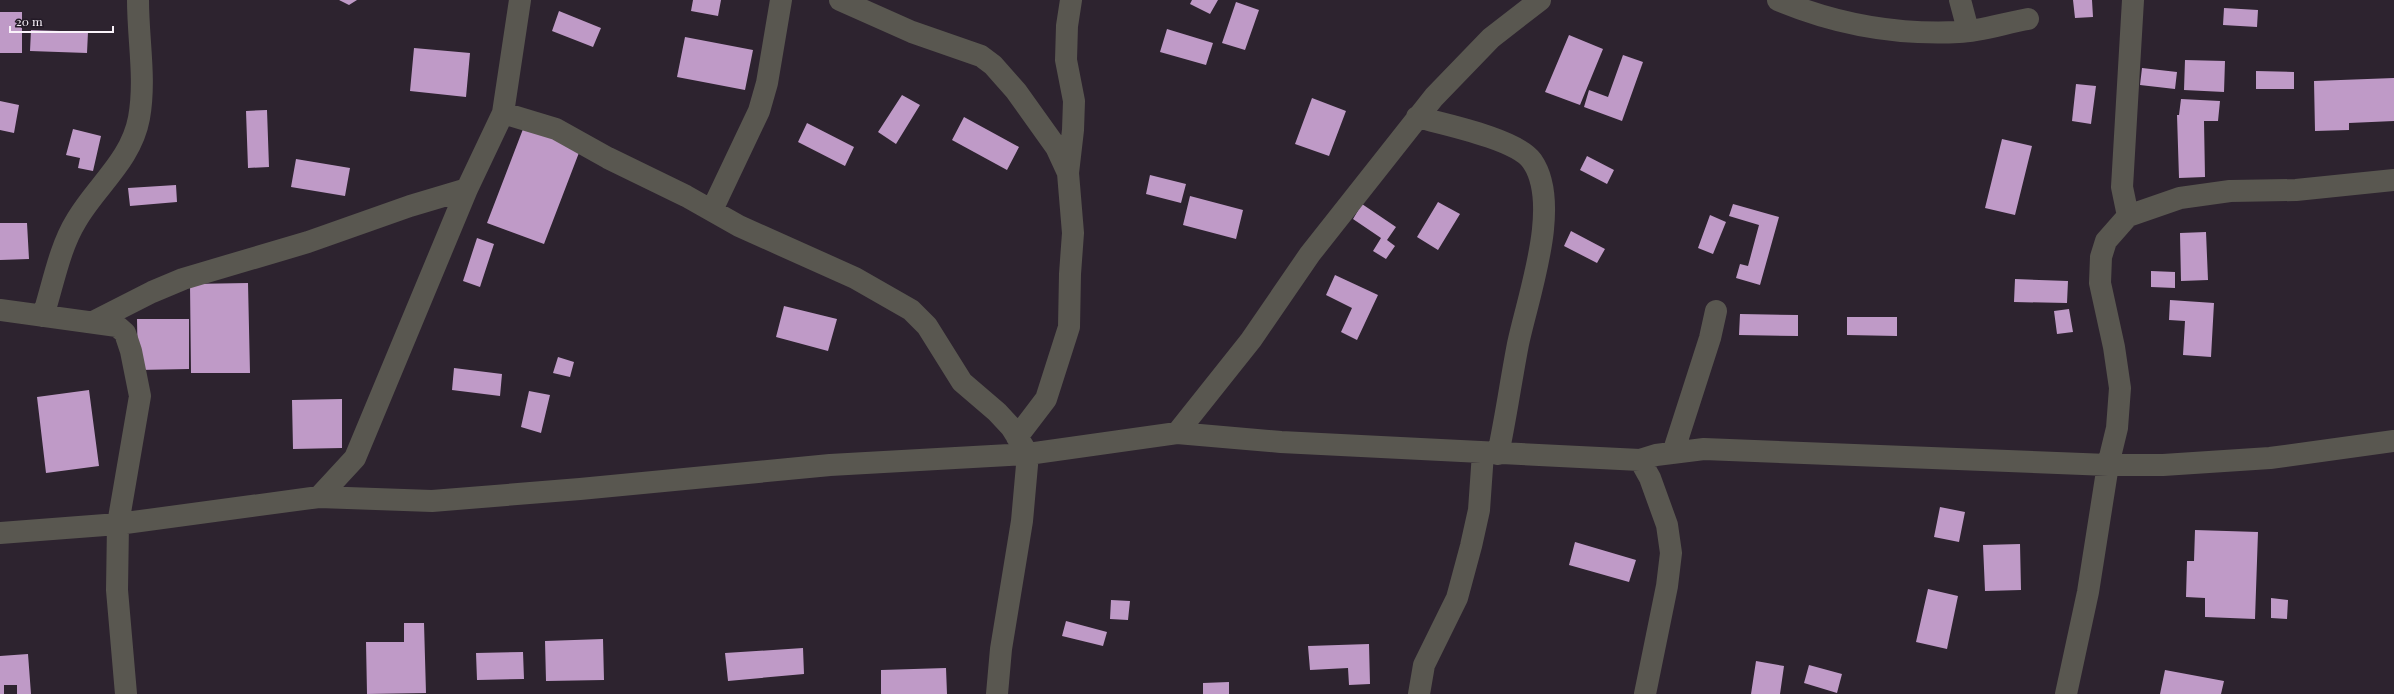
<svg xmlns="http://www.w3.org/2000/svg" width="2394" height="694" viewBox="0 0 2394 694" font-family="'Playfair Display',serif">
  <rect width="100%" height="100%" fill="#2d232f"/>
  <path fill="#bf9ac7" d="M339,0h18l-8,5z
    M693,0h28l-3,16 -27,-5z
    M1192,0h26l-8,14 -20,-10z
    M2073,0h19l1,17 -18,1z
    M1236,2l23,8 -14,40 -23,-7z
    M2224,8l34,2 -1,17 -34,-2z
    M559,11l42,17 -8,19 -41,-16z
    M0,12h22v41h-22z
    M1167,29l46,14 -7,22 -46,-13z
    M31,30l57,2 -1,21 -57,-2z
    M1569,35l34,14 -23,56 -35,-13z
    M685,37l68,13 -8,40 -68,-13z
    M414,48l56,5 -4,44 -56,-6z
    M1623,55l20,7 -21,59 -38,-14 5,-17 19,7z
    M2185,60l40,1 -1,31 -40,-2z
    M2142,68l35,4 -2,17 -35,-4z
    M2256,71l38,1v17h-38z
    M2394,78v43l-45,2v7l-34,1 -1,-50z
    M2076,84l20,2 -5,38 -19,-3z
    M902,95l18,10 -24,39 -18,-12z
    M1312,98l34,13 -17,45 -34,-12z
    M2181,99l39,2 -2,20h-14l1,56 -26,1 -2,-63h2z
    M0,101l19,4 -5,28 -14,-3z
    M267,110l2,57 -21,1 -2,-57z
    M528,116l57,21 -41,107 -57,-21z
    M964,117l55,30 -12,23 -55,-30z
    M807,123l47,24 -9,19 -47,-24z
    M73,129l28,7 -8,35 -15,-3 2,-10 -14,-3z
    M2002,139l30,7 -17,69 -30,-7z
    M1587,156l27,14 -7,14 -27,-14z
    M296,159l54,9 -5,28 -54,-9z
    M1150,175l36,9 -5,19 -35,-9z
    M176,185l1,17 -47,4 -2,-18z
    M1190,196l53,14 -7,29 -53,-14z
    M1438,202l22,12 -22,36 -21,-13z
    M1362,204l34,23 -9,13 8,6 -9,13 -13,-8 8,-13 -28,-19z
    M1733,204l46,13 -19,68 -24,-7 4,-14 8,2 11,-41 -30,-9z
    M1710,215l16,7 -13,32 -15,-6z
    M0,223h27l2,36 -29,1z
    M1571,231l34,18 -8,14 -33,-17z
    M2206,232l2,48 -27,1 -1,-48z
    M477,238l17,6 -14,43 -17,-6z
    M2151,271l24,1v16l-24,-1z
    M1335,275l43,20 -21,45 -16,-8 11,-24 -26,-13z
    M2015,279l53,2 -1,22 -53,-1z
    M248,283l2,90h-59l-1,-89z
    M2170,300l44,3 -3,54 -28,-2 2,-34 -16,-1z
    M784,306l53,13 -9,32 -52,-14z
    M2069,309l4,23 -16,2 -3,-23z
    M1740,314l58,1v21l-59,-1z
    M1847,317h50v19l-50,-1z
    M137,319h52v50l-51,1z
    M558,357l16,5 -4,15 -17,-4z
    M454,368l48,6 -2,22 -48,-6z
    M89,390l10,76 -53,7 -9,-76z
    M529,391l21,4 -9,38 -20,-6z
    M342,399v49l-49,1 -1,-49z
    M1940,507l25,5 -6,30 -25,-5z
    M2195,530l63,2 -3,87 -50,-2v-19l-19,-1 1,-36h7z
    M1575,542l61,18 -7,22 -60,-17z
    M2020,544l1,46 -36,1 -2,-46z
    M1928,589l30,7 -11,53 -31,-7z
    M2271,598l17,2 -1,19 -16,-1z
    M1111,600l19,1 -2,19 -18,-1z
    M1066,621l41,11 -4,14 -41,-10z
    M404,623h20l2,70 -59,1 -1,-52h38z
    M603,639l1,41 -58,1 -1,-40z
    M1369,644l1,40 -21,1 -1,-17 -38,2 -2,-24z
    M803,648l1,26 -76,7 -3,-28z
    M523,652l1,27 -47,1 -1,-27z
    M28,654l3,40h-14v-9h-13v9h-4v-38z
    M1756,661l28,5 -4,28h-29z
    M1809,665l33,9 -5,19 -33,-10z
    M946,668l1,26h-66v-24z
    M2165,670l59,11 -3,13h-61z
    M1229,682v12h-26v-11z"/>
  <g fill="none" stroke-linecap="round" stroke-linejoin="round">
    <path stroke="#595750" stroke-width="22" d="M840,0l72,32 69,24 12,9 23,26 40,56 12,26 5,60 -3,41 -1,53 -23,72 -29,38
      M1778,0c57,24 119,35 181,32 22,-1 46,-9 69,-13
      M1960,0l8,30
      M503,113l53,16 52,29 78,38 53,30 116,52 56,32 16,16 35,56 35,30 14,15 17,27 -6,67 -21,128 -4,45
      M1417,117c26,7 100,22 115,44 30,43 -4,135 -14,183 -7,36 -12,73 -20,110
      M1068,173l5,-43 1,-29 -8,-41 1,-34 4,-26
      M712,210l47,-99 8,-28 14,-83
      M2128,216l-6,-29 11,-187
      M0,310l117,16 8,7 6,18 9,45 -22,128 -1,66 9,104
      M43,316c10,-31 16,-67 33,-95 20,-35 55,-60 63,-103 7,-39 -1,-78 -1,-118
      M93,322l59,-30 31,-13 125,-37 102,-36 57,-17
      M1177,433l74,-93 59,-86 124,-157 57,-59 49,-38
      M1673,453l37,-115 6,-27
      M1640,460l10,18 17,47 4,28 -4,33 -22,108
      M319,497l36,-39 112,-269 36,-76 17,-113
      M0,533l118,-9 201,-27 113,4 148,-12 250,-24 198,-11 149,-21 104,9 359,18 16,-5 48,-6 404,16h55l107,-7 124,-17
      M1419,694l5,-29 33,-67 14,-52 8,-36 4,-57
      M2066,694l22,-102 20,-127 9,-37 3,-40 -6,-41 -14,-64 1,-26 5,-16 22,-25 52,-18 50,-7 66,-1 98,-10"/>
  </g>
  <path d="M10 26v6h103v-6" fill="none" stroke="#f9f2fa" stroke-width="2"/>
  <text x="16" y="26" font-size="12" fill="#f9f2fa" stroke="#231a26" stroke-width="3" paint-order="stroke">20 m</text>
</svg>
